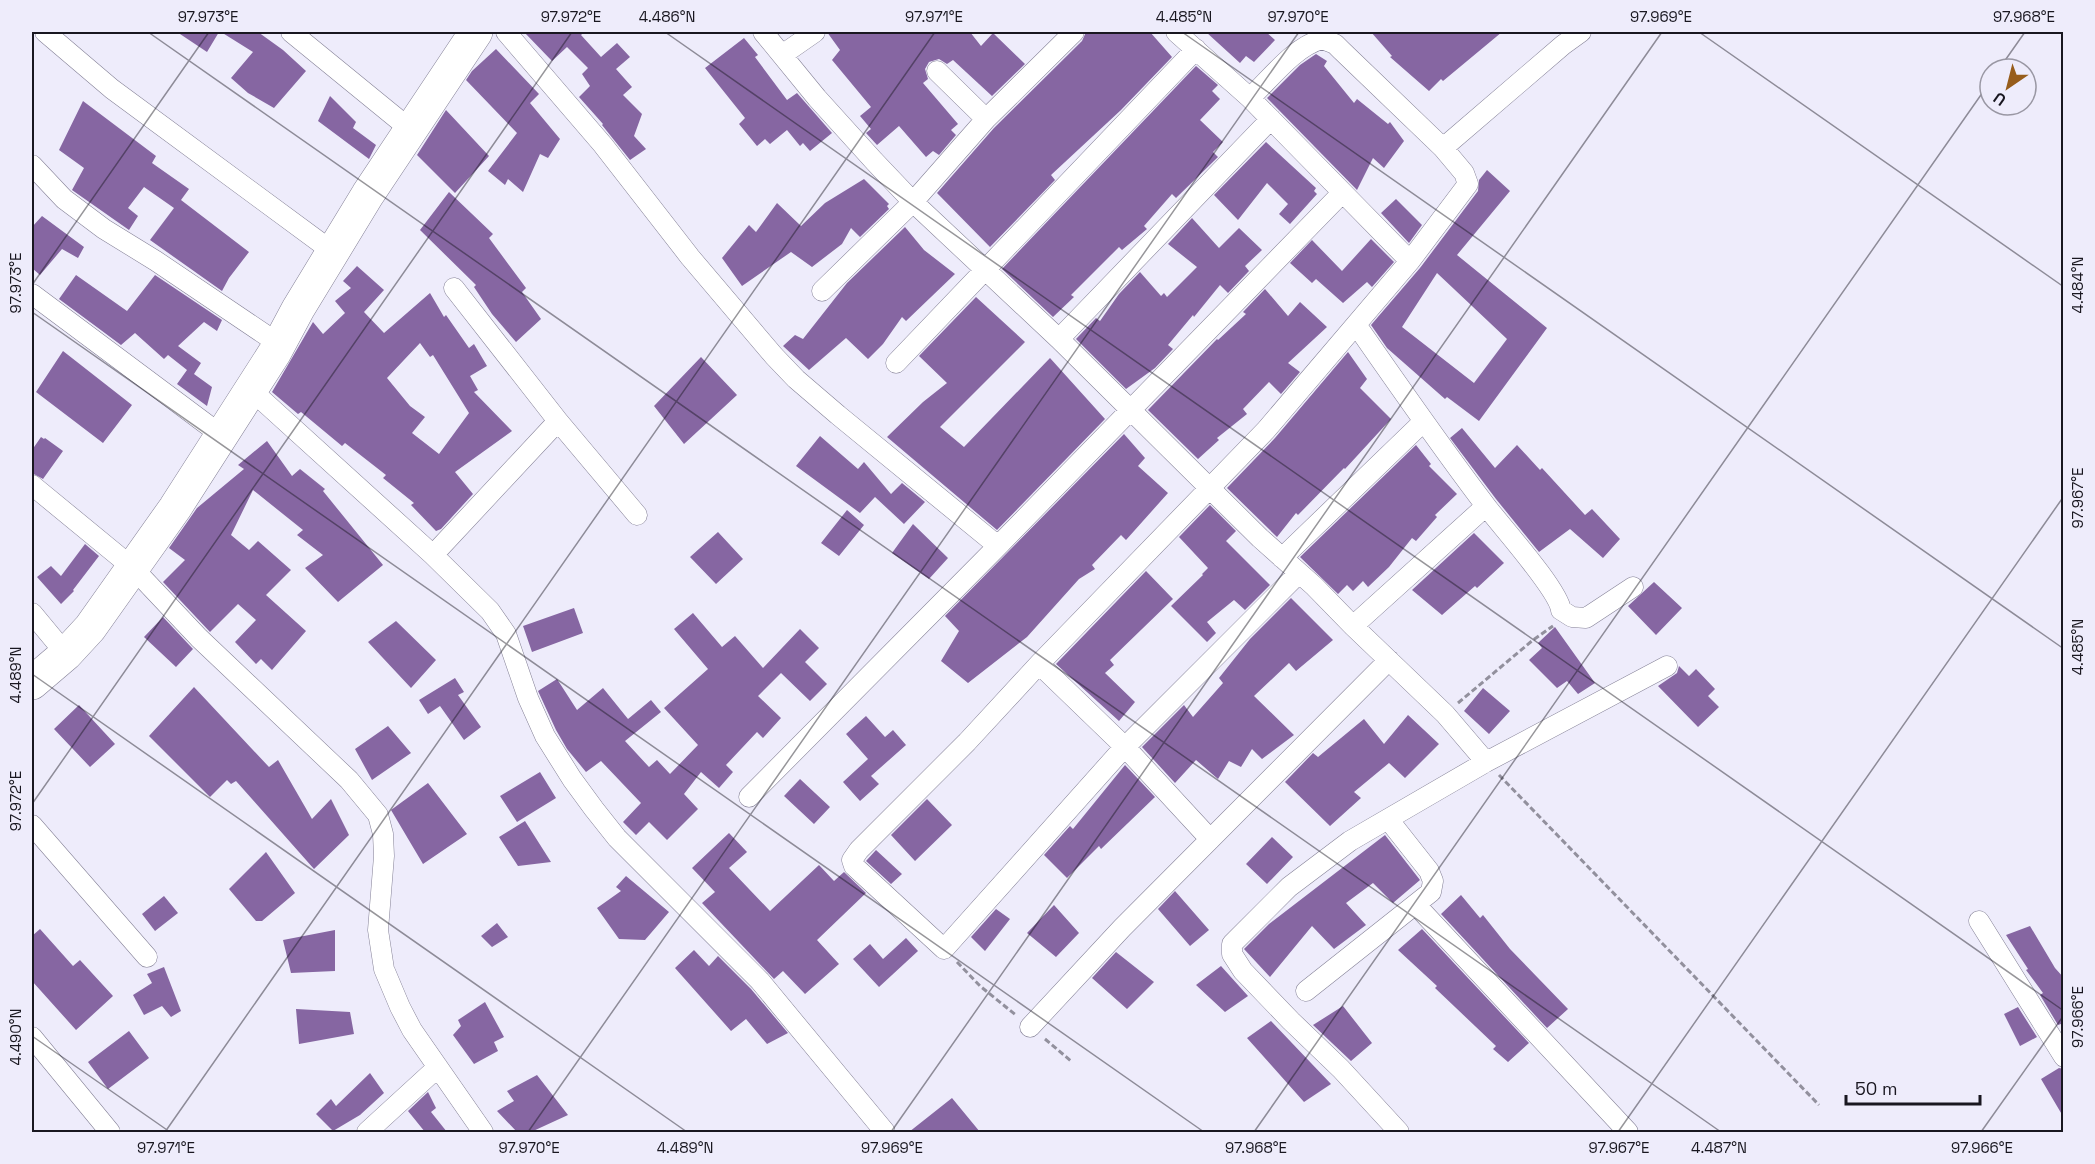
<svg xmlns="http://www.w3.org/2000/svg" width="2095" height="1164" viewBox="0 0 2095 1164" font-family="'Space Grotesk',sans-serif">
  <rect width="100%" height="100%" fill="#eeecfb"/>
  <path fill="#8666a2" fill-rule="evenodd" d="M177,32h42l-12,20z
    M221,32h37l25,18 23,21 -32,37 -26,-15 -17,-15 22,-26z
    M524,32h60l-3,3 20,22 16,-14 13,14 -14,12 16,18 -9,8 19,19 -8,22 12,13 -16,11 -28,-35 1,-1 -24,-27 11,-11 -8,-12 6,-6 -21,-21 -15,14z
    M827,32h143l11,14 12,-13 32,31 -33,32 -39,-36 -6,4 -8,-5 -10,3 -4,7 3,10 -5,4 35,41 -7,6 5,5 -17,20 -6,-4 -7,6 -27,-31 -22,19 -11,-12 5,-4 -11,-13 11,-9 -39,-47 8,-10z
    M1086,32h64l22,25 -51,53 -70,65 4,5 -65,67 -53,-54 57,-65 88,-87z
    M1206,32h60l9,8 -21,22 -8,-6 -6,7z
    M1371,32h131l-59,49 -2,-2 -12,12 -39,-34 2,-1z
    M744,38l14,17 -3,2 32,43 10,-7 35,40 -22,18 -7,-8 -3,3 -13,-16 -17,14 -5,-5 -8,7 -18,-22 6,-6 -40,-50z
    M496,49l43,45 -9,9 30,36 -12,19 -8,-4 -17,38 -15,-13 -3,6 -17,-14 29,-38 -51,-53 6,-9z
    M1316,54l11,7 -3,5 30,37 3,-4 31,25 2,-2 14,19 -20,27 -11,-10 -16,32 -90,-92 33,-33z
    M1196,66l22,19 -6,6 8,8 -20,21 23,22 -10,10 5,5 -42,41 -4,-4 -28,32 3,3 -25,21 -3,-3 -48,48 3,2 -21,20 -51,-48z
    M330,96l26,26 -3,6 23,17 -7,14 -51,-38z
    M83,101l73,55 -4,7 37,26 -8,11 68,52 -20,26 -7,13 -72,-51 24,-32 -30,-21 -16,21 10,8 -9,14 -57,-40 12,-22 -25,-18z
    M446,110l43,46 -34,37 -38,-38z
    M1266,142l50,46 -2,3 3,3 -27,30 -11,-10 9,-10 -21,-21 -29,37 -24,-25z
    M1487,170l23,21 -53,64 90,73 -68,93 -32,-24 -2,2 -58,-51 -16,-23 49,-57 58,-77 1,-11zM1437,273l70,66 -33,44 -72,-56z
    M864,179l25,25 -2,2 2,3 -29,28 -9,-9 -9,16 -30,23 -21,-15 -49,34 -20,-28 27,-33 7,7 21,-29 24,23 24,-23z
    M449,192l44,42 -4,4 37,50 -4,4 19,27 -25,23 -24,-28 -18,-27 2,-2 -56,-55z
    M1396,199l26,26 -13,18 -28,-30z
    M42,216l42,31 -6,11 -16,-9 -22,26 -8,-7v-41z
    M1192,218l27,30 20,-20 23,22 -17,16 4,5 -21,22 -8,-8 -26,32 -1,-2 -25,30 5,4 -18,19 -29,21 -50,-50 20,-21 4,3 19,-27 21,-22 21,24 3,-3 3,4 30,-30 -29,-23z
    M905,227l19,23 31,24 -49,47 -4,-4 -19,27 -15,15 -22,-21 -37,32 -26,-24 12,-11 8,4 44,-56z
    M1371,239l23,23 -22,25 -5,-5 -24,21 -27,-24 -4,4 -22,-20 22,-23 30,31z
    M357,266l27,24 -20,22 20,21 46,-40 14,24 2,-2 23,33 5,-4 13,22 -17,10 8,14 -4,2 38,39 -57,41 18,22 -32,35 -5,2 -25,-26 3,-2 -31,-25 3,-3 -41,-32 -3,3 -41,-34 -3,2 -26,-22 41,-70 10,12 22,-21 -10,-12 16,-13 -8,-7zM420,343l10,14 3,-2 36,58 -30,41 -27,-21 13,-16 -15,-11 -23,-28z
    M76,275l51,36 28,-36 67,45 -5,11 -13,-9 -26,24 23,17 -7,11 18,13 -5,19 -30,-22 10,-14 -19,-15 -4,4 -29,-26 -14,12 -62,-46z
    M1265,289l23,27 12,-14 27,25 -39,36 12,9 -19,22 -12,-12 -26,27 4,5 -30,24 2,2 -21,19 -50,-49 69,-71 1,1 28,-26 -3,-2z
    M976,297l49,45 -85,85 24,20 86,-89 55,61 -108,111 -110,-93 36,-35 24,-19 -28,-27z
    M63,351l69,54 -29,38 -67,-51z
    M1348,352l19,27 -7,9 31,31 -46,50 -1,-1 -46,47 -2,-2 -19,24 -50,-49 48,-50z
    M701,357l36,38 -53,49 -30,-38z
    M1462,428l33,40 22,-23 23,25 2,-2 43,47 7,-6 28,30 -17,19 -33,-29 -31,23 -43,-53 -46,-61z
    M1124,434l21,24 -7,8 30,27 -42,47 -5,-5 -29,30 3,4 -16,10 -52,58 -59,46 -27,-22 18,-30 -14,-15z
    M820,436l38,33 6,-7 27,32 11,-11 23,19 -21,22 -29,-27 -15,16 -64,-47z
    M41,437l3,2 1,-1 18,13 -20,28 -11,-6v-23z
    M267,441l25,35 8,-7 25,20 -2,2 60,74 -45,37 -33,-34 18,-13 -26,-20 6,-5 -50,-40 -22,45 18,15 9,-9 33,29 -25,25 40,36 -34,39 -11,-11 -5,5 -21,-22 21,-22 -18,-16 -28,28 -47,-50 22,-22 -16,-12 28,-40 47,-39 -6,-4z
    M1416,445l15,19 -2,2 28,28 -22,21 2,2 -21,24 -4,-3 -23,29 -21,20 -5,-6 -10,10 -6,-6 -9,9 -38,-37z
    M1210,505l26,26 -10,10 44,44 -25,25 -11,-10 -27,22 9,11 -9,9 -36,-36 32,-31 -1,-1 6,-6 -29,-31z
    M847,510l17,15 -25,31 -18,-13z
    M913,524l35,34 -19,21 -37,-26z
    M718,532l25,27 -27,25 -26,-27z
    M1474,533l30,30 -27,25 -2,-2 -33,29 -30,-25z
    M85,544l14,12 -26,34 1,1 -13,13 -24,-27 14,-11 10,10z
    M1146,571l27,28 -63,61 4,5 -9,8 30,29 -16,19 -63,-57z
    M1654,582l28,26 -26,27 -28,-29z
    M1291,598l42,42 -37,31 -7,-8 -35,33 40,39 -32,24 -10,-10 -11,18 -12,-6 -11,18 -22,-19 -21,23 -33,-36 42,-42 9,12 30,-34 -4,-5 31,-39z
    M574,608l9,25 -51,19 -9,-26z
    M693,613l29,34 13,-11 28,32 37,-39 19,19 -14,14 22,22 -17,17 -29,-28 -23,23 23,22 -18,20 -6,-6 -31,33 7,7 -14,16 -18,-16 -17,22 14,15 -31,31 -18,-18 -13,13 -13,-13 18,-19 -40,-42 -15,11 -19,-23 -11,-19 -18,-39 19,-12 20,31 26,-22 25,31 23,-19 10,12 -36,29 24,26 8,-7 13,14 28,-29 -34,-37 44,-39 -34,-40z
    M163,617l30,32 -17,18 -32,-30z
    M396,621l40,39 -25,28 -43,-46z
    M1555,627l40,56 -17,11 -11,-13 -10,7 -28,-28 13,-12 -4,-5z
    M1679,666l10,10 7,-7 19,20 -7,7 11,11 -21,20 -40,-41 19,-13z
    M455,678l9,14 -6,3 23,32 -17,13 -24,-34 -12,8 -9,-14z
    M194,687l75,80 9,-7 34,59 19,-20 18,36 -35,34 -78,-88 -5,3 -4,-4 -17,17 -61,-61z
    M1483,688l27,23 -21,23 -25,-23z
    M79,705l36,39 -25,23 -36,-38z
    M1408,715l31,29 -34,34 -16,-15 -35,29 7,6 -31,28 -45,-44 28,-29 5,4 46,-38 20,25z
    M866,716l19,21 8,-7 13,15 -35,31 8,8 -19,17 -17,-19 25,-23 -22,-25z
    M388,726l23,27 -39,27 -17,-31z
    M1125,765l30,32 -54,52 -2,-3 -32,32 -23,-23 26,-29 3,3z
    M540,772l16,26 -39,24 -17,-26z
    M800,779l30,28 -16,17 -30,-28z
    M428,783l39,51 -44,30 -32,-54z
    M927,799l25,26 -37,36 -24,-26z
    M525,821l26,41 -33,4 -19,-29z
    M729,833l18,19 -18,16 41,43 49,-46 15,16 10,-9 22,21 -49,47 22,24 -34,30 -22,-23 -9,8 -72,-76 13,-11 -23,-24z
    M1385,835l35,45 -27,23 -20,-20 -27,20 20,22 -32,24 -22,-23 -42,51 -26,-28 25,-25z
    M1272,837l21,20 -26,27 -21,-20z
    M876,850l26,24 -11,10 -25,-23z
    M266,852l29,41 -33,28h-6l-27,-32z
    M626,876l43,36 -24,28 -26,-1 -22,-31 24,-17 -5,-4z
    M1175,891l34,39 -19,16 -32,-37z
    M1461,895l19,23 3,-3 27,34 58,60 -21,19 -106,-114z
    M164,896l14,17 -23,18 -13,-17z
    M1054,905l25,28 -23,24 -29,-24z
    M996,909l14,10 -25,32 -14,-14z
    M497,923l11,14 -16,10 -11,-11z
    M2030,926l25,42 9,10v45l-6,2 -18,-30 3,-2 -17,-23 2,-1 -22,-34z
    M40,929l33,37 7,-6 33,36 -37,34 -44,-49v-45z
    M1422,929l107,114 -21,19 -15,-13 3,-3 -61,-58 2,-2 -39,-36z
    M335,930v41l-44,2 -8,-33z
    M906,938l12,13 -39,36 -26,-28 17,-15 13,15z
    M694,950l15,16 9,-10 33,33 37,44 -21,11 -21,-25 -15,12 -56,-63z
    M1116,952l38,30 -27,27 -35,-31z
    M1221,966l27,30 -23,16 -29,-27z
    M164,967l17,44 -10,6 -9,-11 -18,9 -11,-20 19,-12 -5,-9z
    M485,1002l19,35 -10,5 4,9 -24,13 -21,-29 8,-9 -3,-6z
    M1343,1006l29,37 -21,18 -38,-36z
    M2018,1007l19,30 -17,9 -16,-32z
    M296,1009l54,3 4,22 -55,10z
    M1271,1021l60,63 -27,18 -57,-64z
    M129,1031l20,27 -41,31 -20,-27z
    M2059,1068l5,1v49l-23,-39z
    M370,1073l14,20 -24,22 -27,16 -17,-17 15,-15 5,7z
    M537,1075l31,40 -37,17h-14l-20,-21 17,-10 -7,-10z
    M428,1092l8,16 -5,4 16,20h-22l-17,-21z
    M952,1098l28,34h-71z"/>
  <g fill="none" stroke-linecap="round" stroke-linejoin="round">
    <g stroke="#848096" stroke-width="21">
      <path id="street" d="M45,32l67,57 221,163
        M291,32l120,98
        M506,32l97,113 87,112 84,99 22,23 42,36 160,131
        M763,32l54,66 57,63 39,41 146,137 201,199 54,48 39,40 92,88 41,48
        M1176,32l74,66 160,163
        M782,55l33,-23
        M937,71l49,48
        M1250,98c21,-20 44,-51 72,-59l13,5 6,6 102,98
        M32,165l32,34 40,30 52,32 123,83
        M822,291l91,-89 73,-83 88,-87
        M32,294l189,141
        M1357,326c42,60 84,121 129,180 15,20 72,83 75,104l11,7 14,1 47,-31
        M1059,339l212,-220
        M896,363l300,-314
        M250,389l183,166 57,56 16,23 22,64 17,38 27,43 22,30 23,29 143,143 125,151
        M558,421l79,94
        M32,485l101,83 66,70 150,142 29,35 5,19 1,22 -6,74 6,39 16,38 12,23 71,102
        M433,555l125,-134 -104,-133
        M1282,558l141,-136
        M1299,573l-179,179 -176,197 -90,-83 -2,-6 7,-10 108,-108 72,-78 227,-234 144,-169 58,-77 -4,-11 -21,-25 120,-103 18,-13
        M32,613l34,41
        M1353,626l133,-120
        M1039,664l86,83 85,92
        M749,797l249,-251 344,-353
        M32,825l115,132
        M1416,905l212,227
        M1979,921l85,136
        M1306,991l125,-99 2,-11 -4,-10 -41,-52
        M1030,1027l92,-99 267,-268
        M32,1037l78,95
        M367,1132l71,-65
        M1399,1132l-58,-63 -50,-48 -48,-50 -11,-17v-10l57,-57 61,-46 136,-79 181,-96"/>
    </g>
    <g stroke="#848096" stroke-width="34">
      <path id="highway" d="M32,683l34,-29 24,-26 85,-120 100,-156 23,-43 70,-115 108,-162"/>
    </g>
    <path stroke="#92909d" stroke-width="3" stroke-dasharray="6 3" stroke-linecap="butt" d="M1458,703l75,-63 20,-14
      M1499,775l320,330
      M957,962l23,24 37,30
      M1045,1039l26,22"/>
    <use href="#street" stroke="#fff" stroke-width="20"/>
    <use href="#highway" stroke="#fff" stroke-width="33"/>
  </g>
  <path fill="none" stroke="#191720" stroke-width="1.5" stroke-opacity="0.45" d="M148,32l1573,1100M665,32l1399,979M1182,32l882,617M1699,32l365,255M1999,69l26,-37M32,285l177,-253M32,312l1172,820M32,674l655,458M32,804l540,-772M32,1036l138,96M165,1132l770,-1100M528,1132l771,-1100M891,1132l771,-1100M1254,1132l736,-1050M1618,1132l446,-636M1981,1132l83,-117"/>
  <rect width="2095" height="1164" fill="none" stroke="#eeecfb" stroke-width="66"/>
  <g transform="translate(2008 87) rotate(215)"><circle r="28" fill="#eeecfb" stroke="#9997a3" stroke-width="1.5"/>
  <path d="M0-4.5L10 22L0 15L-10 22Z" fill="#975d1b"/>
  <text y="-9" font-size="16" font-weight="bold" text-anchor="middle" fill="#191720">U</text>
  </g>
  <path d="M1846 1095v9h134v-9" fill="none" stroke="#191720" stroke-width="3"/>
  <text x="1855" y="1095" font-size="18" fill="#191720" stroke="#eeecfb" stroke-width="4.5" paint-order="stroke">50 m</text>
  <rect x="33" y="33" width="2029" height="1098" fill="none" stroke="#191720" stroke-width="2"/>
  <g font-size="15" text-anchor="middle" fill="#191720">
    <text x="208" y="22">97.973°E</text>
    <text x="571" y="22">97.972°E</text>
    <text x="667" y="22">4.486°N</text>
    <text x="934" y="22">97.971°E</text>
    <text x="1184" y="22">4.485°N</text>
    <text x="1298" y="22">97.970°E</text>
    <text x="1661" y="22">97.969°E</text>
    <text x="2024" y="22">97.968°E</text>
    <text transform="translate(16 283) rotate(-90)" y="5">97.973°E</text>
    <text transform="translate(2078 285) rotate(-90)" y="5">4.484°N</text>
    <text transform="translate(2078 498) rotate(-90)" y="5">97.967°E</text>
    <text transform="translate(2078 647) rotate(-90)" y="5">4.485°N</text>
    <text transform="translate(16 675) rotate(-90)" y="5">4.489°N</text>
    <text transform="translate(16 801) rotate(-90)" y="5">97.972°E</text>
    <text transform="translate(2078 1017) rotate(-90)" y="5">97.966°E</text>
    <text transform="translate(16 1037) rotate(-90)" y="5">4.490°N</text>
    <text x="166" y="1153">97.971°E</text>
    <text x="529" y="1153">97.970°E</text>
    <text x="685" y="1153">4.489°N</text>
    <text x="892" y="1153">97.969°E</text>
    <text x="1256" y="1153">97.968°E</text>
    <text x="1619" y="1153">97.967°E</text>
    <text x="1719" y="1153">4.487°N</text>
    <text x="1982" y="1153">97.966°E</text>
  </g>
</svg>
